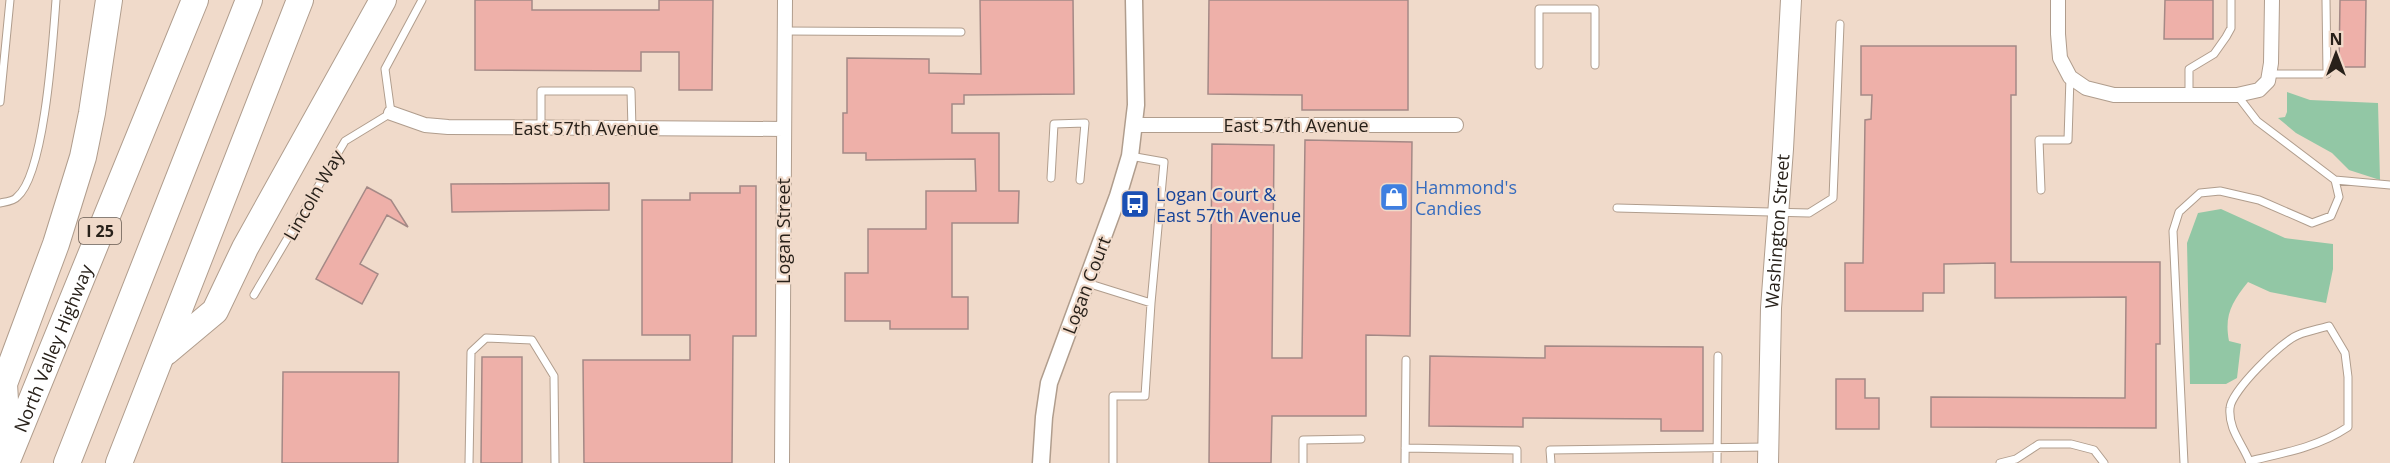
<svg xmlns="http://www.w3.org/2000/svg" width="2390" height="463" viewBox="0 0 2390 463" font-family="'Open Sans',sans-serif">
  <rect width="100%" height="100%" fill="#f0daca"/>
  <path fill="#92c7a5" d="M2287,92l23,8 68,3 2,77 -31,-10 -17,-17 -36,-20 -18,-15 7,-1 2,-5z
    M2221,209l64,29 48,6v25l-7,34 -56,-11 -22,-10c-16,20 -24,33 -19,59l12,3 -4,34 -11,6h-36l-3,-141 11,-30z"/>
  <path fill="#eeb0a9" stroke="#a48986" stroke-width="1.5" d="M475,0h57v10h127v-10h54l-1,90h-33v-38h-38v19l-166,-1z
    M980,0h93l1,94 -110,1v9h-12v29h47v58h20l-1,32h-66v74h16v32h-78v-8h-45v-48h23v-44h58v-38h50l-1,-32 -109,1v-7h-23v-40h4v-55l82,1v14l52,1z
    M1209,0h199v110h-106v-15l-94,-1z
    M2165,0h48v39h-49z
    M2340,0h26l-1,67h-26z
    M1861,46h155v49h-5v167h149v82h-4v84l-225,-1v-30l194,1 1,-101 -131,1v-35l-51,1v29h-21v18h-78v-48h18l2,-143 6,-1 1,-24h-11z
    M1305,140l107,2 -2,194 -44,-1v81h-94l-1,47h-62l3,-319 62,1 -2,213h30z
    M609,183v27l-157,2 -1,-28z
    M740,186h16v150h-23l-1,127h-148l-1,-103h107v-25h-48v-135h48v-7h50z
    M367,187l24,13 17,27 -21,-12 -27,49 18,10 -16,30 -46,-25z
    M1545,346l158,1v84h-42v-12l-138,-1v9l-94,-1 1,-70 115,2z
    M482,357h40v106h-41z
    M283,372h116l-1,91h-116z
    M1836,379h29v19h14v31h-43z"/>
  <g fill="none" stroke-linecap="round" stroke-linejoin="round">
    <g stroke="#b09d8d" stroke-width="9">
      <path id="service" d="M785,31l176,1
        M1539,65v-56h56v56
        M2270,74h57l-1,-74
        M2189,95v-26l25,-15 12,-17 5,-9v-28
        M0,102l10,-102
        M541,128v-37h90l1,38
        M1051,178l3,-54 31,-1 -5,57
        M2335,180l55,5
        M2041,190l-2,-50h29l2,-63
        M0,203c5,-1 14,-2 17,-6 28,-23 36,-158 39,-197
        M1617,208l192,5 24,-15 7,-174
        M1087,283l64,20 13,-141 -34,-6
        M254,295l91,-154 46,-28 -6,-44 37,-69
        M1405,448l112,2v13
        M469,463l2,-111 15,-14 46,2 22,36 1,87
        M1113,463v-67h32l6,-93
        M1303,463v-23l58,-1
        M1405,463l1,-103
        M1551,463l-1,-13 216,-3
        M1717,463l1,-107
        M2000,463l16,-4 23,-15h32l23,6 10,13
        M2184,463l-11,-232 6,-19 21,-19 20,-2 39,9 53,23 19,-7 8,-19 -4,-17 -78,-59 -20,-26
        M2250,463c-7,-19 -22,-33 -20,-55 1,-17 52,-67 68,-73 10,-4 21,-6 31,-9l16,27 3,24v50c-30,20 -64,26 -98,34"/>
    </g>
    <g stroke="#b09d8d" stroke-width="16">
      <path id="minor" d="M2058,0v34l2,24 10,19 16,11 28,7h123l22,-5 9,-9 3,-18 1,-63
        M391,113l34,12 23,2 336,2
        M1135,125h321
        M782,463l3,-463"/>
    </g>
    <g stroke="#b09d8d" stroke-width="19">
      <path id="tertiary" d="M1041,463l3,-46 5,-34 69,-187 12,-40 6,-51 -2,-105"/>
    </g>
    <g stroke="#b09d8d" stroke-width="22">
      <g id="secondary">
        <path id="s1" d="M1768,463l3,-155 12,-159 8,-149"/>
      </g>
    </g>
    <g stroke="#b09d8d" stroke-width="28">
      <g id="motorway">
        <path d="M166,352l49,-41 30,-63 138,-248"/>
        <path d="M8,450l-4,-66 52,-140 27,-87 9,-44 17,-113"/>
        <path id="s2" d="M6,463l189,-463"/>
        <path d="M67,463l182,-463"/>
        <path d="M119,463l181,-463"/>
      </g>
    </g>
    <use href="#service" stroke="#fff" stroke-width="7"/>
    <use href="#minor" stroke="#fff" stroke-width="14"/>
    <use href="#tertiary" stroke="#fff" stroke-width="16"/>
    <use href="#secondary" stroke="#fff" stroke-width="20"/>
    <use href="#motorway" stroke="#fff" stroke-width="26"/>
  </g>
  <defs>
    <g id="shop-square" transform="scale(1.5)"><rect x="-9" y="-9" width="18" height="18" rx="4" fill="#3f7fe0" stroke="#f0daca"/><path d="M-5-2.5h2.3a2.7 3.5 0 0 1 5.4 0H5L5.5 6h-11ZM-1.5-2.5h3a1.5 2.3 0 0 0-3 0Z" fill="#fff"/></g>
    <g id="bus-square" transform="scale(1.5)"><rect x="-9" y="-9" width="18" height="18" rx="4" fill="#1a4fb4" stroke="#f0daca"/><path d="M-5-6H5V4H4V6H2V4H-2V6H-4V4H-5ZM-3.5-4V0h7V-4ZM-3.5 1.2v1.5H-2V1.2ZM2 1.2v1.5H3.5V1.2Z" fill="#fff"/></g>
  </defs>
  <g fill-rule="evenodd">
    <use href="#shop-square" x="1394" y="197"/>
    <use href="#bus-square" x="1135" y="204"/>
  </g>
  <g text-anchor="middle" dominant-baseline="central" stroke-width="4.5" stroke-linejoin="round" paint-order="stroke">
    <rect fill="#f0daca" stroke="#64584f" stroke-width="1.5" x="79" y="218" width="42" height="26" rx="4.5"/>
    <g font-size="16" font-weight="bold" fill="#28211a">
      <text x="100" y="231">I 25</text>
    </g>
    <g font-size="18" fill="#28211a" stroke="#f0daca">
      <text x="1296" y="125">East 57th Avenue</text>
      <text x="586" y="128">East 57th Avenue</text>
      <text transform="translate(313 195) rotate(-60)">Lincoln Way</text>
      <text transform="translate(783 231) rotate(-90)">Logan Street</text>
      <text stroke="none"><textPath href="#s1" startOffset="232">Washington Street</textPath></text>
      <text transform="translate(1086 285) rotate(-69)">Logan Court</text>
      <text stroke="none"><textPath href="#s2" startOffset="124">North Valley Highway</textPath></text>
    </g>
    <g font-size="18" fill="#366cbe" stroke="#f0daca" text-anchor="start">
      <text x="1415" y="187">Hammond's<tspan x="1415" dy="21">Candies</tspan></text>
    </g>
    <g font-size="18" fill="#164399" stroke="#f0daca" text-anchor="start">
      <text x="1156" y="194">Logan Court &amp;<tspan x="1156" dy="21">East 57th Avenue</tspan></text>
    </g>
  </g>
  <g transform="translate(2336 54)" stroke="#f0daca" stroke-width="4.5" paint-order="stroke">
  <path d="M0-4.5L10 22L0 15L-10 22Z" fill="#28211a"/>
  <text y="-9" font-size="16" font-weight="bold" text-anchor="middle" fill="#28211a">N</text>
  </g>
</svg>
